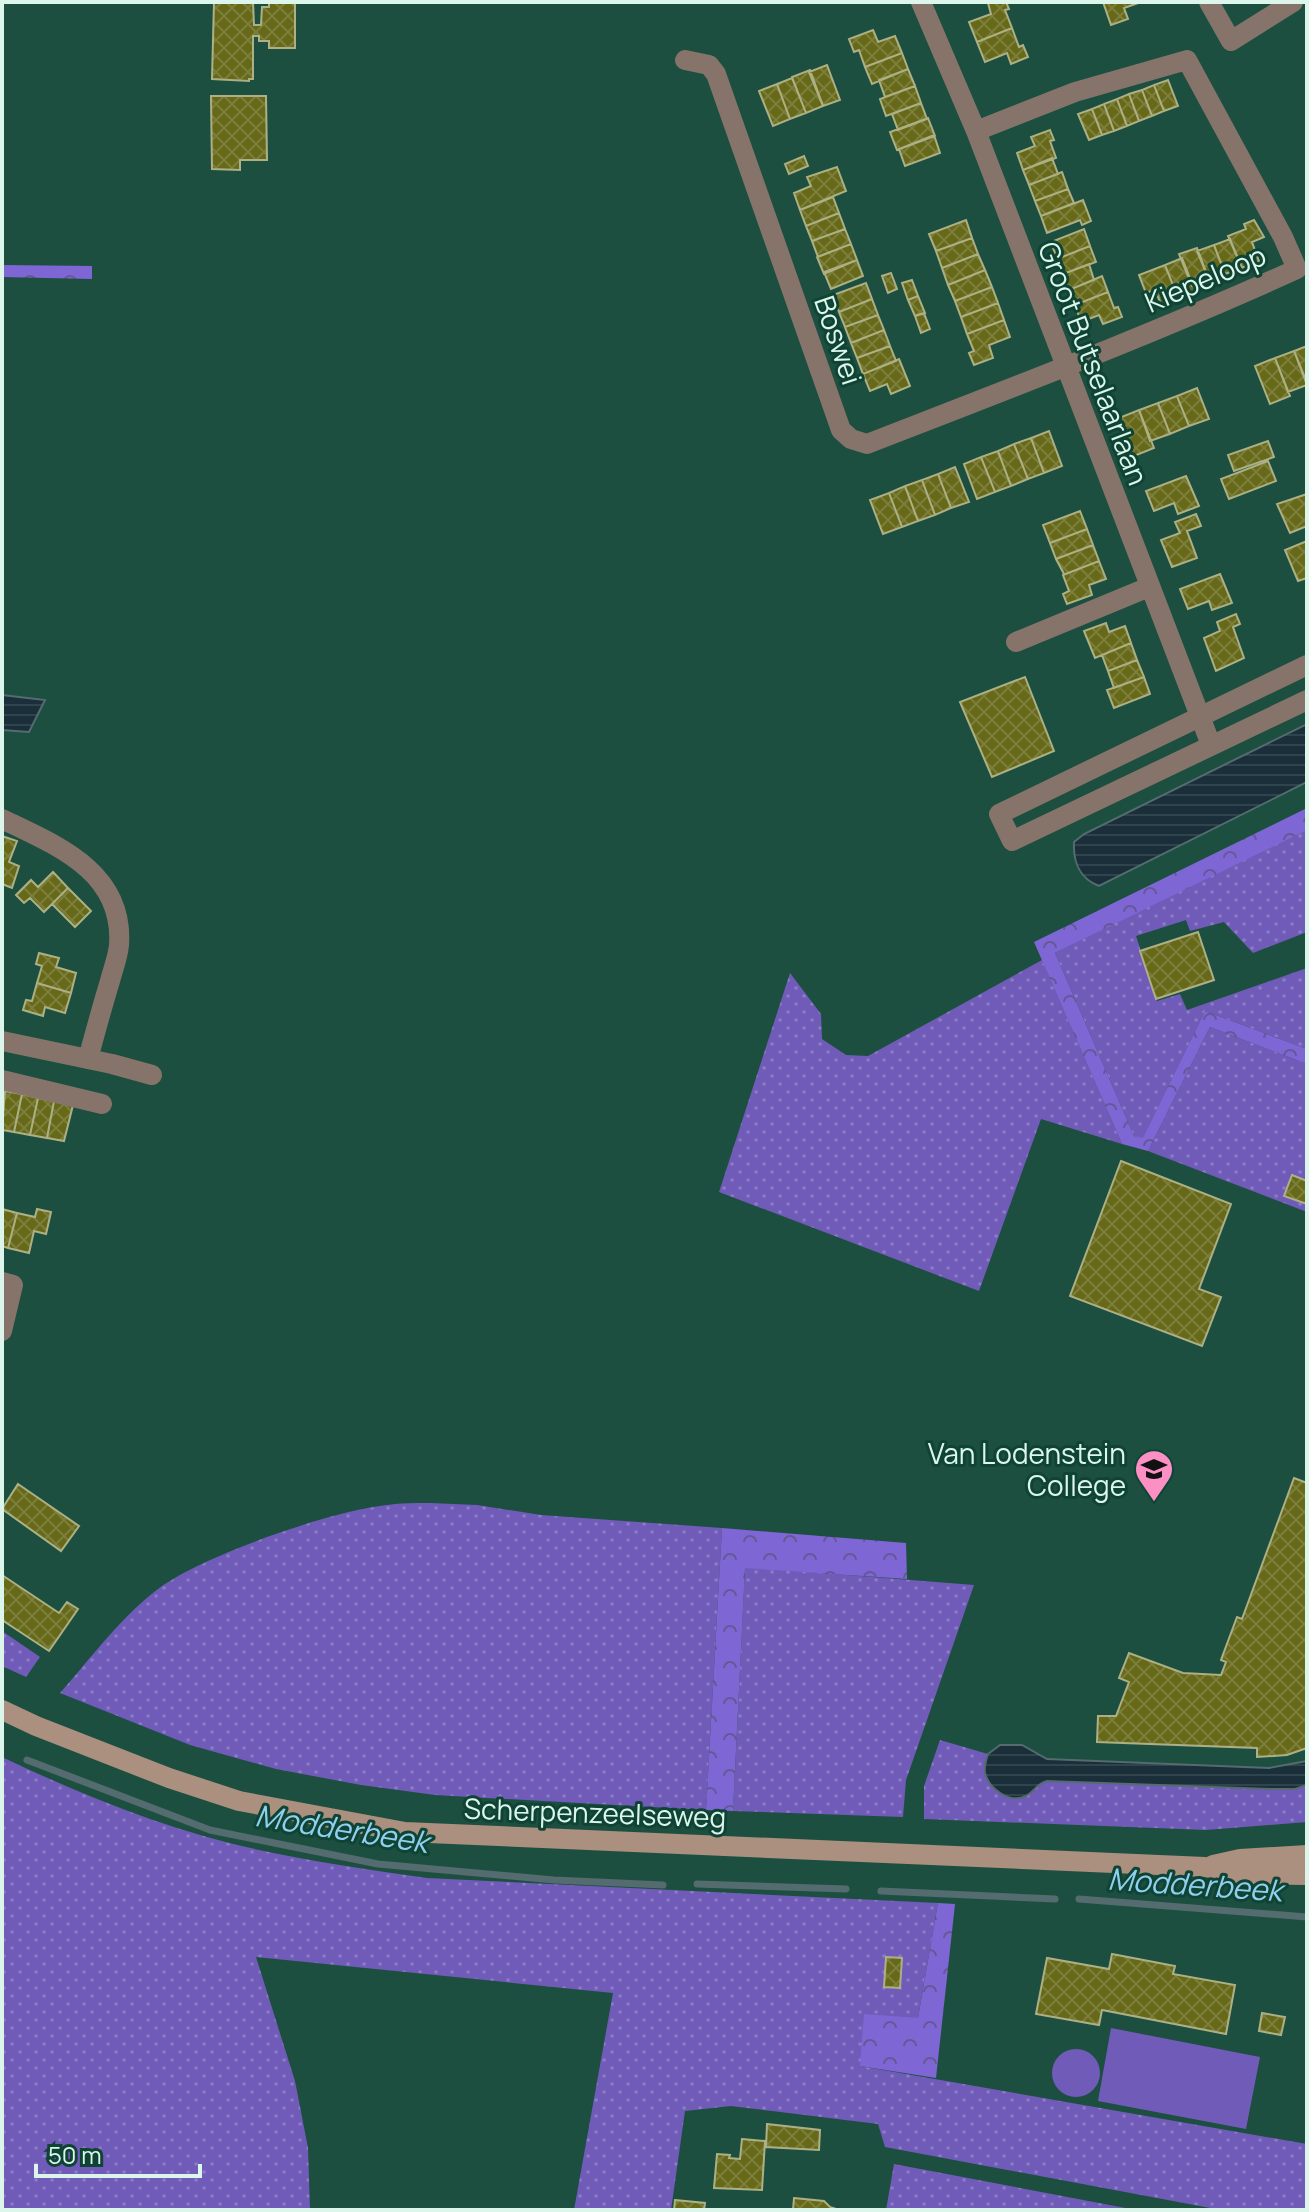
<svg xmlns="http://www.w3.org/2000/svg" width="1309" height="2212" viewBox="0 0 1309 2212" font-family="Manrope,sans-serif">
  <defs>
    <pattern id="grass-dots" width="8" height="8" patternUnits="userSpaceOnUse" patternTransform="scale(2)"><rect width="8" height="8" fill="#705bb9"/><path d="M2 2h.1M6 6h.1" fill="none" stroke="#8a7bc6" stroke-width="1.8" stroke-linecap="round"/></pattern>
    <pattern id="forest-crowns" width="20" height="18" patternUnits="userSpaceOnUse" patternTransform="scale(2)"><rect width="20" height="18" fill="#7f66d5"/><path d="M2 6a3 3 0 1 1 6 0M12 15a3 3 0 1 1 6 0" fill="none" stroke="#645995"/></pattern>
    <pattern id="water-rules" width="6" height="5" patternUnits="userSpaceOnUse" patternTransform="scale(2)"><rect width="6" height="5" fill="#1a2f3a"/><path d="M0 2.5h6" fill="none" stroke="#30444d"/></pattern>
    <pattern id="building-cross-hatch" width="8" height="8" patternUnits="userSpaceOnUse" patternTransform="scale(2)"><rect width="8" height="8" fill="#676919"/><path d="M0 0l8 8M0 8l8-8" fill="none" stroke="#7c7f3b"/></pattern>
  </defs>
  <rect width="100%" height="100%" fill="#1c4f40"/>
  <path fill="url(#grass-dots)" d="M1306,828l1,104 -54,21 -29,-31 -34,9 -4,-11 -50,16 21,65 23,-7 7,16 120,-42v81l-102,-38 -62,128 -9,-3 -79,-183z
    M1042,960l80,184 -81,-25 -62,172 -260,-99 71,-219 31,41 1,25 24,16 22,1z
    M1210,1027l97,37v148l-159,-61z
    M430,1503l47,2 64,10 181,13 -16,282 -271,-15 -74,-10 -85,-16 -86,-24 -130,-52c32,-36 63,-79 102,-107 46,-32 169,-75 225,-81 14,-2 29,-2 43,-2z
    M745,1567l229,18 -68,195 -3,37 -170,-6z
    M2,1631l38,26 -14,20 -24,-11z
    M940,1740l48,14c-9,32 9,39 36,43l17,-15 6,-1 223,8h25l12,-4v37l-101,8 -282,-11v-33z
    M2,1757c82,39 168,74 257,93 55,12 112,20 168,28l511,25 -20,115 -58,48 447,78v66h-86l-336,-63 -7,-23 -147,-18 -46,5 -14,99h-97l39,-217 -357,-36 39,124 13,67 2,62h-308z
    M894,2164l242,46h-250z"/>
  <path fill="url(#forest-crowns)" d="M2,265l90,1v13l-90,-2z
    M1307,808v22l-252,123 79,183 9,2 62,-127 102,38v15l-97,-37 -62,124 -26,-7 -88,-202z
    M722,1528l184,15 1,36 -162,-11 -12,243 -27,-1z
    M938,1903l17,1 -19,174 -76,-12 4,-52 54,4z"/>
  <path fill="#705bb9" d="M1111,2028l149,29 -14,72 -148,-28z
    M1052 2073a24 24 0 1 1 48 0a24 24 0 1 1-48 0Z"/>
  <path fill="url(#water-rules)" stroke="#546b6f" stroke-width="2" d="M2,695l43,5 -16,32 -27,-2z
    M1307,724v58l-208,104c-19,-7 -26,-24 -25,-44l10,-8z
    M1000,1745h22l25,14 222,9 38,-7v24l-12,4h-25l-223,-8c-10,2 -12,10 -21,15 -16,8 -37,-7 -41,-23 -1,-6 1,-13 3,-19z"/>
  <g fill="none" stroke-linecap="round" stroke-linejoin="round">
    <path stroke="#546b6f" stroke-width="7" d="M27,1760l183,70 168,34 176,16 109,5
      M697,1884l149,5
      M881,1891l174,8
      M1079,1899l228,18"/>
  </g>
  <path fill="url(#building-cross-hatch)" stroke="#adb084" stroke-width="2" d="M214,2h39l1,23h7l1,-18h7v-5h26v46h-26v-7h-10v-5h-6v43h-4v2l-37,-2z
    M1006,2l3,7 -4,1 7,18 -35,14 -8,-20 22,-8 -3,-11z
    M1103,2h38l-17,6 4,11 -17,6z
    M1012,28l7,19 4,-2 5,12 -17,7 -4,-11 -22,9 -8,-20z
    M873,30l5,12 17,-6 7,17 -37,14 -6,-17 -5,2 -5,-13z
    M902,53l6,16 -36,15 -7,-17z
    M827,65l13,35 -17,6 -14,-34z
    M908,69l7,17 -30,11 -6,-17z
    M810,70l13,36 -17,7 -14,-36z
    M792,78l14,35 -16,6 -13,-35z
    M1168,80l10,26 -14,5 -10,-26z
    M777,84l13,35 -17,7 -14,-35z
    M1154,85l10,26 -12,5 -10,-26z
    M915,86l6,17 -35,13 -6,-17z
    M1142,90l10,26 -13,5 -10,-27z
    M1129,94l10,27 -12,5 -10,-27z
    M211,96h55l1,64h-27v10l-28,-1z
    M1117,99l10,27 -13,5 -10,-27z
    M921,103l6,16 -29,11 -6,-16z
    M1104,104l10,27 -12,4 -10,-26z
    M1092,109l10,26 -13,5 -11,-26z
    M928,118l7,18 -38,14 -7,-18z
    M1050,130l4,10 -4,1 6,17 -33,12 -6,-17 18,-7 -4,-9z
    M934,135l6,18 -35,13 -6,-17z
    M804,156l4,10 -19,8 -4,-10z
    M1052,158l6,16 -29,11 -6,-15z
    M837,167l9,24 -46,19 -6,-17 17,-7 -4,-9z
    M1062,172l6,17 -33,12 -6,-16z
    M1068,189l6,14 -33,13 -6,-15z
    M833,197l6,16 -33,13 -6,-16z
    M1083,200l8,21 -9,4 -2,-5 -33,13 -6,-17z
    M839,213l6,16 -33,12 -6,-15z
    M966,220l6,18 -36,13 -7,-17z
    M1254,220l10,17 -12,5 7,19 -17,7 -14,-32 18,-7 -2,-5z
    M845,229l6,15 -33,13 -6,-16z
    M1084,229l6,17 -33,13 -6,-17z
    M972,238l6,16 -36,14 -6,-17z
    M1230,239l12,29 -17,6 -11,-29z
    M851,244l6,16 -33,14 -7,-17z
    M1214,245l11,29 -16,6 -12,-29z
    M1090,246l6,16 -33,12 -6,-15z
    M1197,248l12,32 -17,6 -13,-32z
    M978,254l7,16 -37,15 -6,-17z
    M1182,258l13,33 -17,7 -13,-33z
    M857,260l6,16 -32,13 -7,-17z
    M1089,264l5,16 -25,10 -6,-16z
    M1165,265l13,33 -17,6 -6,-14 -9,3 -7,-18z
    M985,270l7,17 -37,14 -7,-16z
    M891,273l6,16 -9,4 -6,-17z
    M1102,276l6,16 -33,13 -6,-15z
    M912,280l6,16 -10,4 -6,-17z
    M866,283l6,16 -33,13 -6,-17z
    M992,287l6,16 -37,14 -6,-16z
    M1108,292l6,16 4,-1 4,10 -19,7 -4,-9 -18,7 -6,-17z
    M918,296l7,17 -10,3 -7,-16z
    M872,299l6,16 -33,12 -6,-15z
    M998,303l6,17 -37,14 -6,-17z
    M924,313l6,16 -9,4 -6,-17z
    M878,315l6,15 -33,13 -6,-16z
    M1004,320l6,17 -21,8 4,13 -19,7 -5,-12 5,-2 -7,-17z
    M884,330l6,16 -33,12 -6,-15z
    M890,346l6,15 -33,13 -6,-16z
    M1307,346v37l-13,-32z
    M1294,351l13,34 -19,7 -13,-34z
    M1275,358l15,38 -20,8 -15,-38z
    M899,359l11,27 -19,8 -4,-10 -17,7 -7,-17z
    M1197,388l12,31 -20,7 -12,-30z
    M1177,396l12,30 -19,8 -12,-31z
    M1158,403l12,31 -20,7 -11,-31z
    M1139,410l15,38 -30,12 -7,-19 9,-3 -7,-20z
    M1049,431l13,35 -18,7 -13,-35z
    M1031,438l13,35 -16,6 -14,-35z
    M1268,441l6,16 -40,14 -6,-16z
    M1014,444l14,35 -17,7 -13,-35z
    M998,451l13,35 -16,6 -14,-35z
    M981,457l14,35 -18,7 -13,-35z
    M1268,461l8,20 -47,18 -8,-20z
    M955,467l14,35 -18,6 -13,-34z
    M938,474l13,34 -16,7 -13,-35z
    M1186,476l13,30 -21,8 -4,-11 -20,8 -8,-20z
    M922,480l13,35 -17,6 -13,-35z
    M905,486l13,35 -16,6 -13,-34z
    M889,493l13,34 -19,7 -13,-34z
    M1307,494v32l-17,7 -13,-29z
    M1080,511l7,18 -37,14 -7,-18z
    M1196,514l5,12 -14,5 10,27 -25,9 -11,-27 19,-7 -5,-11z
    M1087,529l6,16 -37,14 -6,-16z
    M1307,541v37l-9,3 -13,-31z
    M1093,545l6,16 -36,14 1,-1 -8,-15z
    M1099,561l7,18 -17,6 3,10 -25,9 -4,-10 6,-3 -6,-16z
    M1220,574l12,29 -20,7 -3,-9 -21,8 -8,-20z
    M1236,614l4,10 -7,3 11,31 -28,13 -12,-33 16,-7 -3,-9z
    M1106,623l3,9 16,-6 6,17 -36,15 -11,-27z
    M1131,643l6,17 -29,11 -6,-16z
    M1137,660l7,17 -30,11 -6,-17z
    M1025,677l29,74 -62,26 -32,-75z
    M1144,677l6,17 -36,14 -7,-18z
    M2,836l15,5 -8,21 10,4 -7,22 -10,-4z
    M53,872l15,16 -24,24 -14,-14 -6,5 -8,-8 15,-15 7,7z
    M68,888l23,23 -16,16 -23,-23z
    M1198,932l16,48 -58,19 -16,-48z
    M39,953l20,5 -3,9 20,6 -5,20 -34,-10 5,-17 -6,-2z
    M37,983l34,10 -6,20 -20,-6 -2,9 -20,-6 3,-10 6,1z
    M5,1091l17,3 -8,38 -12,-2z
    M22,1094l16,4 -8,37 -16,-3z
    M38,1098l16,3 -7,37 -17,-3z
    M54,1101l19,4 -9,36 -17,-3z
    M1121,1161l110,43 -32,85 22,8 -19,49 -132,-50z
    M1292,1175l15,6v23l-23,-8z
    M2,1209l15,4 -9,35 -6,-2z
    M37,1209l14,3 -5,22 -12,-3 -5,22 -21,-5 9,-35 18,4z
    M1294,1478l13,5v265l-20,7 -30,2v-9l-160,-6 1,-26h18l13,-34 -10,-4 10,-25 54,20 38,2 5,-13 -5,-2 16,-43 5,2z
    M18,1484l61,42 -18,25 -59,-42z
    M2,1575l57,38 8,-11 11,7 -29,42 -47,-31z
    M1112,1954l63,12 -2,8 62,11 -9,49 -124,-24 -3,15 -63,-11 11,-56 62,11z
    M886,1957l16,1 -2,30 -16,-1z
    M1262,2013l23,4 -4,18 -22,-4z
    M767,2124l53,6 -1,20 -53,-3z
    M742,2139l23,2 -3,49 -48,-2 3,-34 13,1 -1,3 11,1z
    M794,2198l30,3 6,6 9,3h-46z
    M675,2200l30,3 -1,7h-30z"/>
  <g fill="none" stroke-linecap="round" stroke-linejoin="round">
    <path stroke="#86746b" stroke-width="20" d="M921,2l55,129 235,614
      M1209,2l22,39 62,-39
      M685,60l24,5 7,9 125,356 10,9 16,5c144,-56 289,-111 430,-175l-14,-32 -96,-177 -112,32 -99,39
      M1016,642l133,-55
      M1307,665l-308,149 13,27 295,-141
      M2,819c56,27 122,53 117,126 -1,12 -6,24 -9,36 -8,26 -15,52 -22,78
      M2,1041l110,23 40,11
      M2,1080l100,24
      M2,1282l11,3 -11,46"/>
    <path stroke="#ab8f7f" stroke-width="20" d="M2,1710l34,16 133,52 70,23 166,31 800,35 37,7 65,1
      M1213,1865l27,-6 67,-4"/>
  </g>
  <defs>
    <g id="school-pin" transform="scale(2)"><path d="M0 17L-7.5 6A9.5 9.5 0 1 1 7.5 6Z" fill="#fc8fc3" stroke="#0f4435"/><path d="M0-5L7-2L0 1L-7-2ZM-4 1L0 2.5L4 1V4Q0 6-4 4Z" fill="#111"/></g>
  </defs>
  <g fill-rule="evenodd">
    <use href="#school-pin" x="1154" y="1469"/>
  </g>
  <g text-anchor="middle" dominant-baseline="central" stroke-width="6" stroke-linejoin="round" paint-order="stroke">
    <g font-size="28" fill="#dcf6ec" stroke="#0f4435">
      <text transform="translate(1205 278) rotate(-23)">Kiepeloop</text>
      <text transform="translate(839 340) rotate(71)">Boswei</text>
      <text transform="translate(1094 363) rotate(69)">Groot Butselaarlaan</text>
      <text transform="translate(595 1812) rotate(2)">Scherpenzeelseweg</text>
    </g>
    <g font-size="28" fill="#dcf6ec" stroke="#0f4435" text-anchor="end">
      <text x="1126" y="1453">Van Lodenstein<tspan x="1126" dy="32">College</tspan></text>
    </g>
    <g font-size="30" font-style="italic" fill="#91cfef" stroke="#0f4435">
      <text transform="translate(342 1828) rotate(9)">Modderbeek</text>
      <text transform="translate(1195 1884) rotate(4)">Modderbeek</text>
    </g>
  </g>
  <rect width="1309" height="2212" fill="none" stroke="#dcf6ec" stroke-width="8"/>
  <path d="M36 2164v12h164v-12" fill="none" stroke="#dcf6ec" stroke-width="4"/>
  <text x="48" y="2164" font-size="24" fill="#dcf6ec" stroke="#0f4435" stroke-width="6" paint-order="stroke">50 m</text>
</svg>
